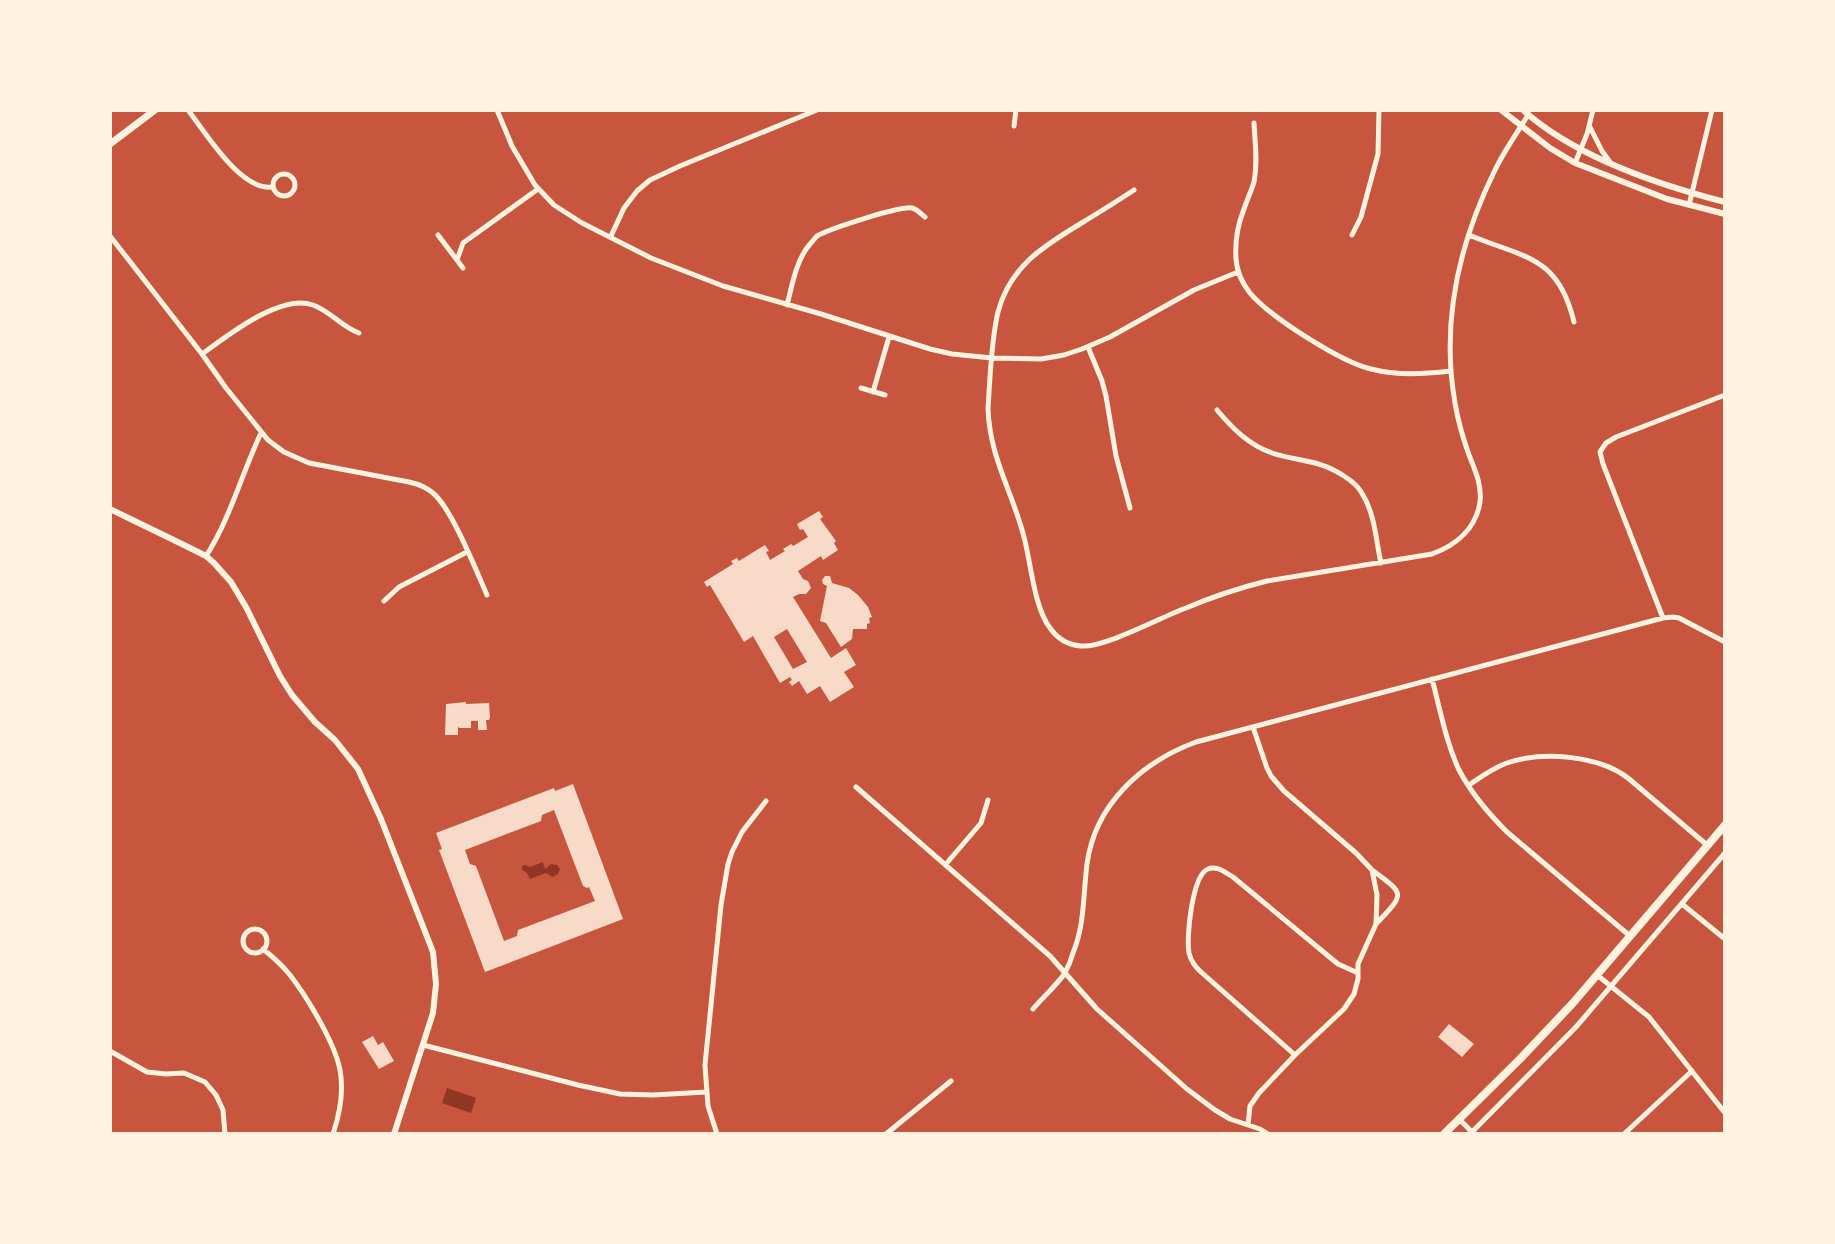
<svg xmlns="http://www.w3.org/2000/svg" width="1835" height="1244" viewBox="0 0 1835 1244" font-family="'Noto Serif',serif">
  <rect width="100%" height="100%" fill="#c8553d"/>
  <path fill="#8f3625" d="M543,862l2,7 6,-5 6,1 3,4 -2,5 -5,3 -7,-4 -16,6 -3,-6 -5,-3v-4l3,-1 5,2z
    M447,1088l29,10 -5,15 -29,-10z"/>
  <path fill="#f7dbc8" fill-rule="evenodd" d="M819,511l4,6 -3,2 16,22 -2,2 4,7 -15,10 -2,-4 -23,15 5,8 5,2 3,7 -5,6h-7l-6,3 38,61 15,-10 10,17 -12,7 10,15 -24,15 -10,-16 -13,8 -8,-13 -7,5 -3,-4 3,-2 -2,-3 -10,6 -27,-47 -9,6 -34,-57 -3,2 -3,-5 29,-18 -2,-3 6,-3 2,3 26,-16 4,6 -3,1 4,8 15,-9 -2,-2 8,-5 2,2 15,-9 -5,-8 -3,1 -3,-6zM787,629l20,33 -14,7 -19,-32z
    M825,576h5l2,7 17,5 9,7 10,12 4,10 -3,1 1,5 -3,1v5h-14l-1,10 -11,8 -15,-24 -6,-2 7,-35 -4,-2 -1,-4z
    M466,702v2l23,-1 1,14 -1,3h-3l1,10h-9v-9h-7v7h-12l-1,-2v9h-13l1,-31z
    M573,784l50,135 -138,53 -46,-122 3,-1 -6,-16 118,-45 1,3zM554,810l29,76 4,2 2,-1 6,14 -77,29 -1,6 -13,5 -28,-75 -6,-2 -5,-14 76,-29 1,-6z
    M1449,1024l25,20 -12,13 -24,-20z
    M373,1036l5,9 5,-3 11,19 -15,8 -17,-27z"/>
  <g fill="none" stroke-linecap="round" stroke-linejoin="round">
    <path stroke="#fff3e0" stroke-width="5" d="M188,110c18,23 53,82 85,77
      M497,110l15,36 23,39 19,20 28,18 69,35 72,28 98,28 109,35 22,5 40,4 49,1 23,-4 18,-6 28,-12 84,-47 44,-18
      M1254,123c1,19 4,39 0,59 -3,10 -8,20 -11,30 -6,15 -8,31 -7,47 1,13 6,24 14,34 20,24 91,69 121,76 27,7 53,5 80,2
      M1014,126l2,-16
      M1590,127l12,24 8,11
      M1575,163l12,-29 6,-24
      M273 185a11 11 0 1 1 22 0a11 11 0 1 1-22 0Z
      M1134,190c-18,12 -36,23 -54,34 -38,23 -70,43 -82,88 -7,29 -8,67 -10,97 2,51 26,85 37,132 6,25 10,68 25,87 7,10 18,17 31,18 24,2 80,-29 105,-38 26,-11 53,-20 81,-27l165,-27c25,-9 44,-26 48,-52 2,-17 -5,-32 -11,-47 -6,-17 -11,-34 -14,-52 -14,-80 4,-160 40,-233 9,-19 22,-37 33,-55
      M1689,205l23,-95
      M438,235l25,33
      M1352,235l9,-18 17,-63 1,-44
      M1469,235c55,23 89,20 105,87
      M110,236l92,118 24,34 42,52 16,12 25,11 100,19c9,2 17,5 24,11 19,16 43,77 54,102
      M611,236l13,-28 13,-17 13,-11 30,-14 137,-56
      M457,260l6,-17 75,-54
      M787,305c5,-19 9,-45 23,-61 2,-2 5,-6 7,-8 12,-7 82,-30 95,-28 5,1 9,6 13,9
      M1088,347l14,34 4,15 10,60 14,52
      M202,354c25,-18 79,-61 111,-49 17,6 29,22 46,28
      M861,388l24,7
      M873,392l16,-55
      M1217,410c16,19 32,35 55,43 27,9 47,6 72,23 8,5 15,11 19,19 12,20 13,46 18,68
      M206,556c24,-37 36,-83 55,-123
      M384,601l15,-14 68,-35
      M1663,618l-60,-154 -3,-12 6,-9 10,-6 109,-42
      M1432,679c8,30 14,63 27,91 12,23 30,44 48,62l123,104
      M1469,785c12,-8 24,-17 38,-22 35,-12 91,-8 121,15l79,67
      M856,787l194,169 47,53 90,80 28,21 15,9 30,10 8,5
      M946,864l35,-41 7,-23
      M1372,870c34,25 33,23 4,54
      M1682,904l43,35
      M243 941a12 12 0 1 1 24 0a12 12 0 1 1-24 0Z
      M263,949c10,8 19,16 27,26 17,22 45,68 50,95 4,21 0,43 -7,64
      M1597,975l52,42 76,96
      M1033,1009c10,-12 23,-23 32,-36 3,-6 6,-13 8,-20 12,-30 10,-58 14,-89 8,-60 55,-102 109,-122l467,-124 10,-1 6,1 46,24
      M423,1045l155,40 42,9 33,1 53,-3
      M110,1051l37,21 19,2 18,-1 21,9 11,13 7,15 2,24
      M1295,1055l-94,-83c-6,-5 -10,-11 -12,-19 -3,-14 3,-78 19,-84 9,-4 18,4 25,8l105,87 20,9
      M1459,1119l13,13 104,-105 149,-174
      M1248,1125l2,-19 9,-13 36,-38 49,-46 10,-15 4,-15v-15l18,-40 1,-29 -5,-25 -16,-17 -72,-62 -13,-15 -4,-8 -14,-41
      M717,1134l-9,-28 -3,-41 16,-160 7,-41 4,-12 10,-20 24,-31
      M886,1134l65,-53
      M1624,1134l68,-63"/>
    <path stroke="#fff3e0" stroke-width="6" d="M1501,110l49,38 25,15 92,36 58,15
      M1523,110c51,46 136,75 202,92
      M110,509l76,37 20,10 8,7 17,19 15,25 34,69 12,19 23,27 20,18 23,29 23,50 52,133 3,32 -3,29 -39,121"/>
    <path stroke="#fff3e0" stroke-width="7" d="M110,144l45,-34"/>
    <path stroke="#fff3e0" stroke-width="8" d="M1444,1134l76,-75 53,-56 152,-178"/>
  </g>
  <rect width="1835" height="1244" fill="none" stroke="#fff3e0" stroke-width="224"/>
</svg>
